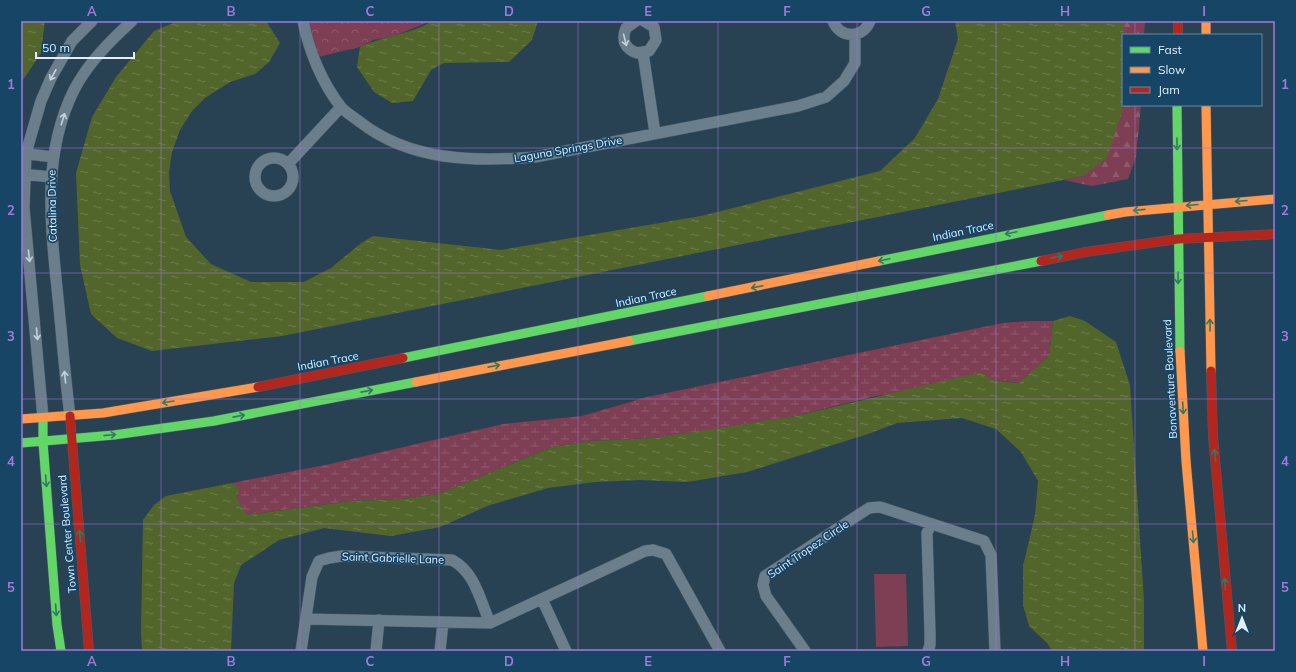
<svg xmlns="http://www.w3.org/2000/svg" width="1296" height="672" viewBox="0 0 1296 672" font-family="Mulish,sans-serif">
  <defs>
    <pattern id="forest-firs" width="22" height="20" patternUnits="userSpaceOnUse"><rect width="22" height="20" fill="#7e3e54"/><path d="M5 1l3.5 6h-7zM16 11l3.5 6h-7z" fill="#905a6e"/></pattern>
    <pattern id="wetland-marsh" width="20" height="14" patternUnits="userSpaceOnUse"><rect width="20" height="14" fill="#7e3e54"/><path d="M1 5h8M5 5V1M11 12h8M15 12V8" fill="none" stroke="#905a6e"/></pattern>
    <pattern id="park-crowns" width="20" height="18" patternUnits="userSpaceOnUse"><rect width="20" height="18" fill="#7e3e54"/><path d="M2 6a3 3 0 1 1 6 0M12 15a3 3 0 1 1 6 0" fill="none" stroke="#905a6e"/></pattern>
    <pattern id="water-ripples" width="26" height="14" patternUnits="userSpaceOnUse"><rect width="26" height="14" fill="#52662c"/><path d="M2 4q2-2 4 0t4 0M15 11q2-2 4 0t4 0" fill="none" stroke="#6b7c4c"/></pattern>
  </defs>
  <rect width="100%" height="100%" fill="#284254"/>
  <path fill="#7e3e54" d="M874,574h32l2,72 -32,1z"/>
  <path fill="url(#forest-firs)" d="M1124,21h21l-1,14h-21z
    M1123,80v25h18l-5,52 -8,22 -36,7 -28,-6 19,-4 40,-67z"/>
  <path fill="url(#wetland-marsh)" d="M1029,321h24l-4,35 -29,27 -29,-3 -115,16 -80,20 -77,13 -64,9 -63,3 -40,6 -113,47 -37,5 -51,2 -105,14 -10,-18 4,-8 -8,-6 98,-19 173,-40 79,-8 65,-19 356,-74z"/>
  <path fill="url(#park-crowns)" d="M303,21h128l-37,15 -21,4 -13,7 -46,11z"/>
  <path fill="url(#water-ripples)" d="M21,21h24l-4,32 -20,30z
    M178,21h88l14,22 -11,19 -14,12 -25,8 -25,16 -13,13 -12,19 -8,22 -3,20 1,19 16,46 25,27 40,18h53l27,-14 29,-24 13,-8 128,14 200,-34 179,-45 35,-33 23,-39 20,-60 -3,-18h169l-1,88 -16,49 -24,18 -801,160 -130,15 -35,-13 -26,-24 -11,-49 -4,-92 16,-56 24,-40 38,-46z
    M431,21h107l-6,19 -23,22 -65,1 -13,7 -18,31 -21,2 -18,-11 -17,-25 3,-20c19,-10 57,-14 71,-26z
    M1070,316l15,5 31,21 14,43 14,216v50h-92l-4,-7 -19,-18 -6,-21v-39l12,-51 3,-34 -17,-29 -25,-23 -34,-11 -65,5 -29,11 -121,38 -60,10 -47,-2 -45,2 -47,6 -58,17 -50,22 -49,9 -67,-8 -45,12 -38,25 -7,18 -3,68h-89l-1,-20 2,-111 11,-15 12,-9 66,-13 8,6 -4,8 11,18 104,-14 51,-2 37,-5 113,-47 40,-6 63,-3 141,-22 185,-44 10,8 28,3 30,-27 4,-35z"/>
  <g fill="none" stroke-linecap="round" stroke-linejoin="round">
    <g stroke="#4a5c69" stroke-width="12">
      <path id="street" d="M303,21c6,30 19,62 38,86 5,6 13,10 19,15 50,39 114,40 175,35l263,-51 28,-9 18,-16 11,-18v-28
        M636,21l-10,7c-5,12 -1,21 11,25l12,-2 7,-11 -2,-13 -10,-6
        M833,21c7,18 30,18 37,0
        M643,53l12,80
        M21,153l32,4
        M255 177a19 19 0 1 1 38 0a19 19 0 1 1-38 0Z
        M288,164l53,-57
        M21,174l30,3
        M70,416c-5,-39 -8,-79 -12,-118 -7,-70 -17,-142 16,-208 14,-27 36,-49 58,-69
        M43,418l-19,-210 2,-55 15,-52 10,-23 21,-37 20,-20
        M542,599l24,52
        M306,619l184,4 155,-72 8,-1 13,4 54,97
        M301,651l11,-74 7,-16 10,-3 13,-2 110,4c23,12 28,40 38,63
        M376,651l3,-31
        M440,651l3,-29
        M805,651l-39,-55 -3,-11 2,-9 104,-68 11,-1 104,34 7,14 4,96
        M928,651l2,-6v-12l-3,-100 4,-9"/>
    </g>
    <g stroke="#4a5c69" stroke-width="10">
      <path id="fast" d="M1177,105l3,246
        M879,261l229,-46
        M629,341l412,-80
        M403,358l305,-62
        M43,418v24l14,183 4,26
        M21,443l93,-8 100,-14 202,-39"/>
    </g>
    <g stroke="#4a5c69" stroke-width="10">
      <path id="slow" d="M1206,21v14
        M1206,105l5,266
        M1108,215l17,-3 150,-13
        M708,296l171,-35
        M1180,351l6,110 17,190
        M416,382l213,-41
        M21,419l82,-6 155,-26"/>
    </g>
    <g stroke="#4a5c69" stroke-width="10">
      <path id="jam" d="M1178,21v14
        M1041,261l45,-9 92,-13 97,-5
        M1211,371l2,65 19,215
        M258,387l145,-29
        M70,416l19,235"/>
    </g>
    <use href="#street" stroke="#6a7e8c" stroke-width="11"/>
    <use href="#fast" stroke="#63d668" stroke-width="9"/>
    <use href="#slow" stroke="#ff974d" stroke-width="9"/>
    <use href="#jam" stroke="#b3261e" stroke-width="9"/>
  </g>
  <defs><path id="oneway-shaft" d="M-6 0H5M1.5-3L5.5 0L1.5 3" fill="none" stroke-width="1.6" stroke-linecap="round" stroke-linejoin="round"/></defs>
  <g stroke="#c2d3df">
    <use href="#oneway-shaft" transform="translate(625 40) rotate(76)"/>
    <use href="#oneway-shaft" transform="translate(53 75) rotate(119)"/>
    <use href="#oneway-shaft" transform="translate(63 119) rotate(-73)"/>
    <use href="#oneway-shaft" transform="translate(29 256) rotate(84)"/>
    <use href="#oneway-shaft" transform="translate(37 334) rotate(85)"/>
    <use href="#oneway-shaft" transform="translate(65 377) rotate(-96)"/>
  </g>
  <g stroke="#317867">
    <use href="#oneway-shaft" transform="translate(1177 144) rotate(90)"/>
    <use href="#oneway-shaft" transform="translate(1241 201) rotate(175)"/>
    <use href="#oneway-shaft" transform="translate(1192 205) rotate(175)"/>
    <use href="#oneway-shaft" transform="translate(1139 210) rotate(174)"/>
    <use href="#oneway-shaft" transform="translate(1011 233) rotate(168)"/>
    <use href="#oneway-shaft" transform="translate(1057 257) rotate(-11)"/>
    <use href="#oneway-shaft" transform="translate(884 260) rotate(168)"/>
    <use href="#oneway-shaft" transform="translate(1178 278) rotate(90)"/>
    <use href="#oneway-shaft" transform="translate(757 287) rotate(168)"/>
    <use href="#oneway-shaft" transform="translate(1210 325) rotate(-91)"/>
    <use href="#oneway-shaft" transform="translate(494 366) rotate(-11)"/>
    <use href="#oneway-shaft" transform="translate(367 391) rotate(-11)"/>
    <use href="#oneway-shaft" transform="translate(168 402) rotate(171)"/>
    <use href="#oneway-shaft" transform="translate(1183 408) rotate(87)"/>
    <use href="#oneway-shaft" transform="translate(239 416) rotate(-11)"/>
    <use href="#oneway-shaft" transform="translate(110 435) rotate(-6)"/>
    <use href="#oneway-shaft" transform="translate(1215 455) rotate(-95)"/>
    <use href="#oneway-shaft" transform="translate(46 481) rotate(86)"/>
    <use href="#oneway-shaft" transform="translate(80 536) rotate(-95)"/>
    <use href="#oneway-shaft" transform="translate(1193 537) rotate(85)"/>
    <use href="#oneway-shaft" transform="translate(1225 584) rotate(-94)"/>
    <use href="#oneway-shaft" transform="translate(56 610) rotate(86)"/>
  </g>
  <path fill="none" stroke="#a37ad7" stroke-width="1" stroke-opacity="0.55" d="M161,21v630M300,21v630M439,21v630M578,21v630M718,21v630M857,21v630M996,21v630M1135,21v14M1135,105v546M21,148h1254M21,273h1254M21,399h1254M21,524h1254"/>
  <g text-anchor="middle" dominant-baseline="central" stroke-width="3.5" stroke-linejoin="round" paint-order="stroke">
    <g font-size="11" fill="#e0effb" stroke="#164566">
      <text transform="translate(568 149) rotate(-10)">Laguna Springs Drive</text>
      <text transform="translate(52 206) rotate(-91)">Catalina Drive</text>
      <text transform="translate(963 231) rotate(-12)">Indian Trace</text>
      <text transform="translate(646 297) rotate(-12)">Indian Trace</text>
      <text transform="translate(328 361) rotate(-11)">Indian Trace</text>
      <text transform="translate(1170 379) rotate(-93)">Bonaventure Boulevard</text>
      <text transform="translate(67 534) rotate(-95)">Town Center Boulevard</text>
      <text transform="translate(808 549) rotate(-34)">Saint Tropez Circle</text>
      <text transform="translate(393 558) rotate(2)">Saint Gabrielle Lane</text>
    </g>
  </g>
  <rect width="1296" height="672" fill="none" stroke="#164566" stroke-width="44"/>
  <rect x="1122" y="34" width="140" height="72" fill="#164566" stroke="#6789a2"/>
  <rect x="1130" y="47" width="20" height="6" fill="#63d668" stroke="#6789a2"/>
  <text x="1158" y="54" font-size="12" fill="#e0effb">Fast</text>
  <rect x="1130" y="67" width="20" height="6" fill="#ff974d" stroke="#6789a2"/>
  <text x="1158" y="74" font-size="12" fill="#e0effb">Slow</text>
  <rect x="1130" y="87" width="20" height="6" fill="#b3261e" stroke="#6789a2"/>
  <text x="1158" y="94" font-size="12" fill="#e0effb">Jam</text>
  <g transform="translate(1242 618)" stroke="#164566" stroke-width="3" paint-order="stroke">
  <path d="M0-3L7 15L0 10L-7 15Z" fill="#e0effb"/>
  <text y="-6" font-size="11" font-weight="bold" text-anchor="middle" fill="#e0effb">N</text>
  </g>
  <path d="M36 52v6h98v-6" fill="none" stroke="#e0effb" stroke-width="2"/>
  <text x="42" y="52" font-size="12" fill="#e0effb" stroke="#164566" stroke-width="3" paint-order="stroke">50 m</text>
  <rect x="22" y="22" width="1252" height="628" fill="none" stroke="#a37ad7" stroke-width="1.5"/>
  <g font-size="13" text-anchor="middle" font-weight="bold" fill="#a37ad7">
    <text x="92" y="16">A</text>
    <text x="231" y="16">B</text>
    <text x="370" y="16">C</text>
    <text x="509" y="16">D</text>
    <text x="648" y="16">E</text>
    <text x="787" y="16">F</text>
    <text x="926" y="16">G</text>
    <text x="1065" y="16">H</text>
    <text x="1204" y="16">I</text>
    <text x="11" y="89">1</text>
    <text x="1285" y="89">1</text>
    <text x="11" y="215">2</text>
    <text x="1285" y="215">2</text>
    <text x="11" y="341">3</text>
    <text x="1285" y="341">3</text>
    <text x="11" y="466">4</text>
    <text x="1285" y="466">4</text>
    <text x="11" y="592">5</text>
    <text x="1285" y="592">5</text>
    <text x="92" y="666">A</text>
    <text x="231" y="666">B</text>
    <text x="370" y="666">C</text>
    <text x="509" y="666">D</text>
    <text x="648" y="666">E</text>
    <text x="787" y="666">F</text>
    <text x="926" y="666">G</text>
    <text x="1065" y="666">H</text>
    <text x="1204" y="666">I</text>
  </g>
</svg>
